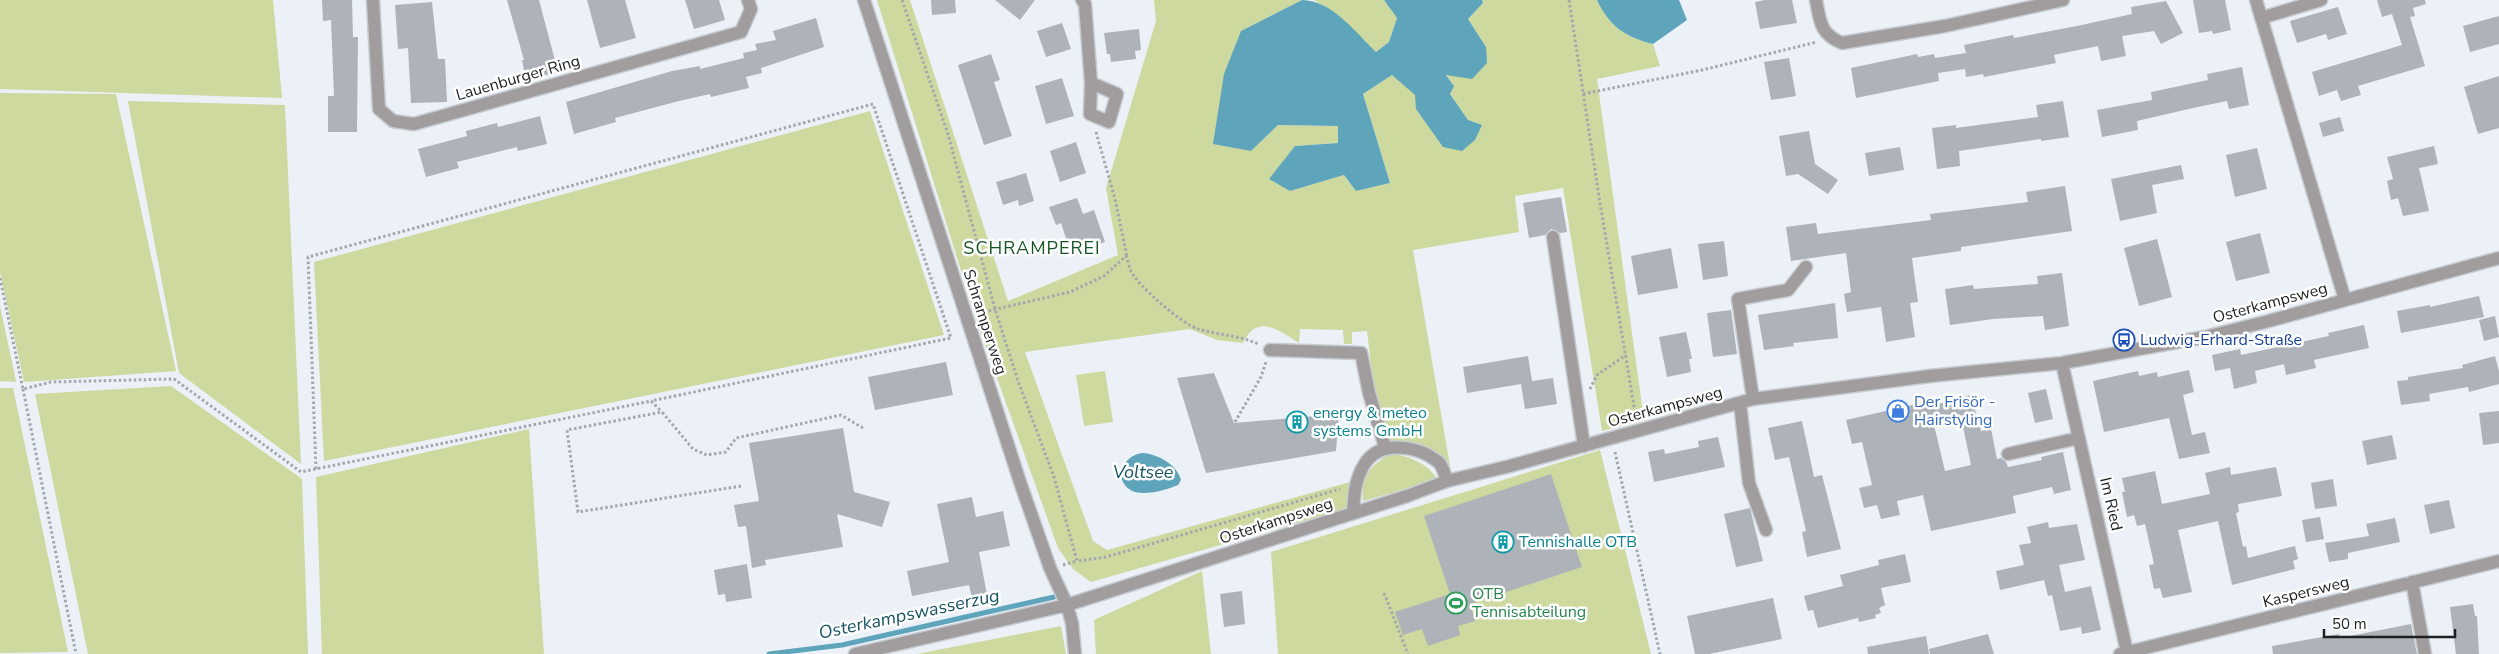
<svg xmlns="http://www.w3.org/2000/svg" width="2499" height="654" viewBox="0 0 2499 654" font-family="'Nunito Sans',sans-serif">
  <rect width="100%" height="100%" fill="#ebf1f7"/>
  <path fill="#cdd99f" d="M0,0h273l9,98 -282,-9z
    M877,0h33l98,301 110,-46 -12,-67 50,-167 -2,-21h148l-61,31 10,120 27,-26 60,1v17l-43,3 -5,45 54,-16 12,16 34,-8 -27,-89 29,-19 24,20 52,25 -18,-26 4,-8 -8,-12 40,-27 -18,-28 15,-16 -1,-3h115c12,26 28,37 56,44l7,22 -63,13 47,341 -42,11 -39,-243 -48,8 4,36 -106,18 38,222c-16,-25 -37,-29 -65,-32l-12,-50 -7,-59 -15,1v12h-8l-1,-14 -43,-1 -1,14c-20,-13 -42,-30 -56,0l-26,-3 -27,-11 -165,23 68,189 14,9 243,-68v26l-259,74 -18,-13 -15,-21 -80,-223z
    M1314,0h70l13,18 -8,24 -13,10 -35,-34z
    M0,93l116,1 60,277 -152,11 -24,-110z
    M128,101l157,4 16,359 -122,-91z
    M870,111l74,224 -620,126 -10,-199z
    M0,306l16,75v1l-16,-1z
    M1105,371l8,51 -29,4 -8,-51z
    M171,386l131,93 6,175h-220l-53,-260z
    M0,388h13l55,264 -68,1z
    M529,429l15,225h-222l-6,-177z
    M1600,450l51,204h-373l-7,-102z
    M1391,453c19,4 37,10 47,27l-75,21c-2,-27 7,-34 28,-48z
    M1202,571l9,83h-115l-2,-34z
    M1061,626l5,28h-149z"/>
  <path fill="#5ea5bc" d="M1302,0c30,0 54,33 74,52l13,-10 8,-24 -13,-18h98l1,3 -15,16 18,28 1,16 -15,16 -26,-4 8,11 -4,8 18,26 14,5 -7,15 -13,11 -19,-4 -27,-38 -1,-14 -23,-20 -29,19 27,89 -34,8 -12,-16 -54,16 -21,-12 26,-33 43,-3v-17l-60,-1 -27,26 -38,-7 11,-70 17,-43z
    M1597,0h82l8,20 -34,24c-28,-7 -44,-18 -56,-44z
    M1143,453c14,1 34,11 38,27l-3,5c-12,5 -37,13 -49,4 -17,-13 -3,-35 14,-36z"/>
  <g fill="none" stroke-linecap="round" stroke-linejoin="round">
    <path stroke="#5ea5bc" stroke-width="5" d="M769,654l73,-9 212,-48"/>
  </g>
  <path fill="#adb3b9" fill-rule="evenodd" d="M322,0h30l1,37h5l-1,95h-29v-36h6l-3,-76 -8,1z
    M507,0h32l19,72 -32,8 -4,-20h2z
    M587,0h38l11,38 -36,10z
    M685,0h34l6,20 -31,9z
    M931,0h24l1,13 -24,2z
    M995,0h40l-15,20z
    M1765,0h27l5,23 -37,6 -5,-27z
    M2193,0h32l6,30 -18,4 -1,-3 -13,2z
    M2377,0h48l1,4 -13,4 2,8 -5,1 15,49 -67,20 3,9 -20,6 -4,-11 -18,6 -7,-24 90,-27 -10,-31 -10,3z
    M2166,1l17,32 -22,11 -7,-13 -32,5 4,20 -25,5 -3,-15 -44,9 2,8 -72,14 -1,-3 -17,3 -1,-8 -27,4 1,8 -83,17 -5,-30 66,-14 1,3 16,-3 1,4 31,-5 -2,-8 49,-10 1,3 63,-12 55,-12 -1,-7z
    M432,2l6,57h7l2,43 -36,1 -3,-55 -10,1 -3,-44z
    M2338,7l9,27 -19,6 -2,-6 -29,9 -7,-22z
    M2499,16v28l-29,8 -7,-26z
    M816,18l8,29 -63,21 1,5 -16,4 3,11 -38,9 -1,-3 -31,7 -64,17 1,4 -42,12 -8,-32 106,-31 28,-5v3l44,-11 -1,-5 14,-3 -2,-6 21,-4 -3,-9z
    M1062,23l9,26 -25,8 -9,-26z
    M1139,29l2,21 -6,1 1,8 -25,3 -1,-8h-3l-3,-21z
    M991,54l9,26 -6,2 18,54 -28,9 -26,-80z
    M1789,58l7,38 -25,4 -7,-38z
    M2242,67l7,38 -20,4 -2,-8 -34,7 -56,13 1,9 -36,7 -5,-27 55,-10 -1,-8 57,-12 -1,-6z
    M2499,76v52l-21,6 -14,-47z
    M1062,78l12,38 -28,8 -11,-38z
    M2063,101l6,36 -28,4v-2l-82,12 1,15 -23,3 -5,-41 24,-3v3l82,-11 -2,-12z
    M540,116l7,28 -29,7 -1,-4 -60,15 2,6 -33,9 -8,-28 49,-13 -1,-5 31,-8 1,4z
    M2340,117l4,14 -21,6 -4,-14z
    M1809,131l6,33 23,16 -10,14 -30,-20 -12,2 -7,-40z
    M1076,142l10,31 -26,9 -10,-31z
    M2434,146l4,18 -19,4 10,43 -26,5 -5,-18 -7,2 -4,-19 6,-2 -6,-22z
    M1900,147l4,23 -35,6 -4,-23z
    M2257,148l10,41 -32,8 -9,-42z
    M2181,165l3,14 -32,6 5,28 -37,8 -9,-42z
    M1026,173l8,28 -15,5 -1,-6 -15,5 -7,-23z
    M2065,186l7,45 -111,16v4l-49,7 6,44 -8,1 5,34 -29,5 -5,-35 -34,5 -3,-18 7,-2 -5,-39 -55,8 -5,-34 30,-4 2,11 113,-14 -1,-6 98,-12 -2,-10z
    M1561,197l6,35 -7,1 -9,-4 -6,6 -16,3 -6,-35z
    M1077,198l6,16 11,-4 11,32 -34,11 -10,-30 -5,2 -7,-18z
    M2260,233l10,40 -34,8 -10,-39z
    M2157,239l15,58 -33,9 -15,-58z
    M1724,241l4,35 -25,4 -5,-36z
    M1671,248l7,40 -40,7 -7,-39z
    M2062,273l7,53 -24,4 -2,-14 -50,3 -43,6 -5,-36 28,-4 1,4 64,-5 -1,-8z
    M2479,296l5,21 -83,16 -4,-22 33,-6v2z
    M1835,303l3,35 -45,5 1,3 -30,4 -6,-35z
    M1731,310l6,44 -24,3 -6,-44z
    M2495,316l4,21 -15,4 -5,-21z
    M2364,325l5,23 -55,12 2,8 -30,7 -2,-11 -29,7 2,12 -23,6 -4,-21 -15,3 -3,-16 28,-6 1,6 88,-19 -1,-3z
    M1686,332l6,27h-3l2,13 -24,5 -8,-40z
    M1528,356l4,25 21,-3 4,26 -32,5 -4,-25 -54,9 -4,-26z
    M2495,356l4,15v13l-30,8 -1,-5 -39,7 1,7 -29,4 -4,-24 11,-1v-3l55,-9 -1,-3z
    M946,362l7,33 -78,15 -7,-33z
    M2189,370l5,22 -11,3 9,40 13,-3 5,21 -31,6 -10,-41 -65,14 -11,-51 45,-10 1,5 18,-4 1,5z
    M1214,373l20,50 105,-9 -3,37 -130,22 -29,-95z
    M2046,389l7,30 -18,4 -7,-30z
    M1971,395l10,36 10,-2 6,30 4,-1 5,4 2,5 34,-7 -1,-3 22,-5 8,38 -17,4 -2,-7 -39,9 3,17 -85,18 -8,-36 -26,6 3,14 -19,4 -4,-14 -13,3 -5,-20 13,-3 -10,-43 -10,2 -6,-24 84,-19 1,5zM1961,417l10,48 -26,6 -11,-46z
    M2499,411v32l-16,2 -4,-32z
    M1802,421l12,56 8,-2 19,74 -34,8 -5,-25 4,-1 -17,-74 -14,3 -7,-32z
    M843,428l11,64 36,10 -8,25 -45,-13 6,33 -78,13 1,5 -14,3 -6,-42 -8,1 -4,-22 25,-4 -10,-58z
    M2392,435l5,24 -30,6 -5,-24z
    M1718,437l7,30 -71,15 -6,-30 16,-3 1,5 34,-7 -1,-6z
    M2230,467l1,8 45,-8 6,29 -44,8 1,8 -3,1 7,34 3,-1 2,12 47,-12 3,13 -5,2 2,8 -63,16 -14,-64 -40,9 14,62 -29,6 -3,-10 -6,1 -5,-24 5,-1 -9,-40 -8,2 -3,-11 -7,2 -5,-25h3l-3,-14 33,-7 7,33 48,-10 -5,-21z
    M1551,474l31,93 -112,37 5,17 -17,5 2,9 -32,11 -6,-17 -19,6 -8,-23 55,-18 -26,-78z
    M2333,479l4,27 -22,3 -4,-26z
    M972,497l4,20 27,-6 7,35 -31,6 8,43 -15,3 -3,-13 -57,11 -5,-25 42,-9 -12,-58z
    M2449,500l6,28 -25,6 -6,-29z
    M1750,508l13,53 -27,6 -12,-53z
    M2320,517l4,22 -18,3 -4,-22z
    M2395,518l5,24 -52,11v6l-19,3 -4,-19 44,-7 -3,-12z
    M2048,522l1,6 28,-4 8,36 -26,5 6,27 26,-6 10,44 -19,4 -1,-7 -21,4 -8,-36 -4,1 -4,-16 -44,10 -4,-19 28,-6 -5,-20 12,-2 -4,-16z
    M1905,554l6,28 -30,6 4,17 -6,3 2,5 -6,2 1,3 -17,4 -1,-4 -40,10 -5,-18 -5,1 -4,-15 39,-10 -3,-11 39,-10 -1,-5z
    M747,564l5,34 -26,4 -1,-8 -7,1 -4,-25z
    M1242,591l3,33 -21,3 -4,-33z
    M1773,598l9,41 -73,15h-14l-8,-38z
    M2473,604l2,12h2l2,38h-23l-6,-47z
    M2411,624l6,30h-144l-1,-8 67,-12 1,4z
    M1988,634l6,20h-64l-1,-5z
    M1926,636l3,18h-61l-1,-7z"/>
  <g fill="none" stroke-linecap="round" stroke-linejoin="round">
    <g stroke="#c6ccd1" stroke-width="15">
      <path id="minor" d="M373,0l6,109 14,12 21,3 327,-92 10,-23 -3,-9
        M864,0l156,482 30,86 17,37 5,18 3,31
        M1082,0l3,4 6,79 -1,31 19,8 8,-28 -26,-11
        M1816,0c4,21 4,34 26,43l103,-17 118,-26
        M2256,0l89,300
        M2261,18l60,-18
        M1553,237l31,209
        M1270,350l91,3 8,40 16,54
        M2062,363l65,289
        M1753,399l-15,-100 50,-9 18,-23
        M1740,403l9,80 17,47
        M2008,454l71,-16
        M1353,513c1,-18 2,-33 11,-48 15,-25 52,-20 73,-4 5,3 8,14 10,20
        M2412,582l13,72
        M855,654l212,-49 340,-109 40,-15 63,-15 243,-67 177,-23 132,-13 143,-26 60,-15 234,-64
        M2120,654l379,-93"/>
    </g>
    <path stroke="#a3a8ad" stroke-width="3" stroke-dasharray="2.5 2.5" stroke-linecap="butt" d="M902,0l46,134 47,175 23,72 36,96 23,84 29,-4 234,-68
      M1569,0l31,203 36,215
      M1583,94l119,-24 115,-28
      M1096,132l19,67 12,58
      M0,278l23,111 28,-7 123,-3 127,93 350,-71 11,11
      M979,313l91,-21 34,-16 22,-20c2,5 3,11 5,15 7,15 51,53 67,58 20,6 41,6 60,15
      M23,389l53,265
      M1590,389l7,-14 29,-20
      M1235,422l26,-45 5,-15
      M1615,452l45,202
      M316,469l-8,-212 565,-153 78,234 -300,63
      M741,486l-163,26 -11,-82 95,-18 31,37 14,6 19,-3 10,-14 105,-23 22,13
      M1063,565l14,-4
      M1384,593l24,61"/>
    <use href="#minor" stroke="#a19d9e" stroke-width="12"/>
  </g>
  <defs>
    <g id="bus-ring" transform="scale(1.125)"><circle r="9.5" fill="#fff" stroke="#1a4fb4" stroke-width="1.5"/><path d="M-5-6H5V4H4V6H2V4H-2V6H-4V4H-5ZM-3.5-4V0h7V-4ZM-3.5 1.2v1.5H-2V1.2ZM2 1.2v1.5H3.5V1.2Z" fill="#1a4fb4"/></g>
    <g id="shop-ring" transform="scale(1.125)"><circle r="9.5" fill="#fff" stroke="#3f7fe0" stroke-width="1.5"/><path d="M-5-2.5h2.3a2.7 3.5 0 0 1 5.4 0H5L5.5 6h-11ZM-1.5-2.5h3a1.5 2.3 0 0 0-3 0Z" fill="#3f7fe0"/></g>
    <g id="building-ring" transform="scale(1.125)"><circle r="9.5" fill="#fff" stroke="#0f9aa8" stroke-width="1.5"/><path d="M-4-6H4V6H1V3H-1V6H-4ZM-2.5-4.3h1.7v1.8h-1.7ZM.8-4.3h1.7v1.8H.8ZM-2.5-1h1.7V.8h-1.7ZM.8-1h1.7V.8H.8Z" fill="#0f9aa8"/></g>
    <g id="stadium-ring" transform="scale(1.125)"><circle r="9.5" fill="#fff" stroke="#2e9e5b" stroke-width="1.5"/><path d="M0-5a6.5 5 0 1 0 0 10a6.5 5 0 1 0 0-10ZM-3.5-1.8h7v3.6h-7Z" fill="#2e9e5b"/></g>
  </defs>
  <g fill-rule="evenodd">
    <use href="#bus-ring" x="2124" y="340"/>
    <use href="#shop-ring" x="1898" y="411"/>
    <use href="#building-ring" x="1297" y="422"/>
    <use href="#building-ring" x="1503" y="542"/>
    <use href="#stadium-ring" x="1456" y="603"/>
  </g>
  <g text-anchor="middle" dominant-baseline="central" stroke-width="5" stroke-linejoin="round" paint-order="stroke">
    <g font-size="16" fill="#1e2123" stroke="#fff">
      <text transform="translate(518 78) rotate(-16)">Lauenburger Ring</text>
      <text transform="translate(2270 303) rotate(-15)">Osterkampsweg</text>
      <text transform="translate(985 322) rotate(72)">Schramperweg</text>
      <text transform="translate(1665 407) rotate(-15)">Osterkampsweg</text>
      <text transform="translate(2111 504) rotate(77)">Im Ried</text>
      <text transform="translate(1276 521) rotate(-18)">Osterkampsweg</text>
      <text transform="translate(2306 592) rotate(-14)">Kaspersweg</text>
    </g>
    <g font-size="16" fill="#164399" stroke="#fff" text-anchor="start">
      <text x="2140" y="340">Ludwig-Erhard-Straße</text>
    </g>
    <g font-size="16" fill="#366cbe" stroke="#fff" text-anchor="start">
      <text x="1914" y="402">Der Frisör -<tspan x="1914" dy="18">Hairstyling</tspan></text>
    </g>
    <g font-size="16" fill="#0d838f" stroke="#fff" text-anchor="start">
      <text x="1313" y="413">energy &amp; meteo<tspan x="1313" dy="18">systems GmbH</tspan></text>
      <text x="1519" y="542">Tennishalle OTB</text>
    </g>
    <g font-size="16" fill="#27864d" stroke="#fff" text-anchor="start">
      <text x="1472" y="594">OTB<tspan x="1472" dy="18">Tennisabteilung</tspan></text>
    </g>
    <g font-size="18" letter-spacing="1" fill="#165423" stroke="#fff">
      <text x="1032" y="248">SCHRAMPEREI</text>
    </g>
    <g font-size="18" font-style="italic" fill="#185464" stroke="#fff">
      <text x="1143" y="472">Voltsee</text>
      <text transform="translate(909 614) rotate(-12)">Osterkampswasserzug</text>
    </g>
  </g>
  <path d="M2324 629v8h131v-8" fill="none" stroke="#1e2123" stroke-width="2.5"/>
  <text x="2332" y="629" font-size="15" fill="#1e2123" stroke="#ffffff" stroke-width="4" paint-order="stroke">50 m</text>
</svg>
